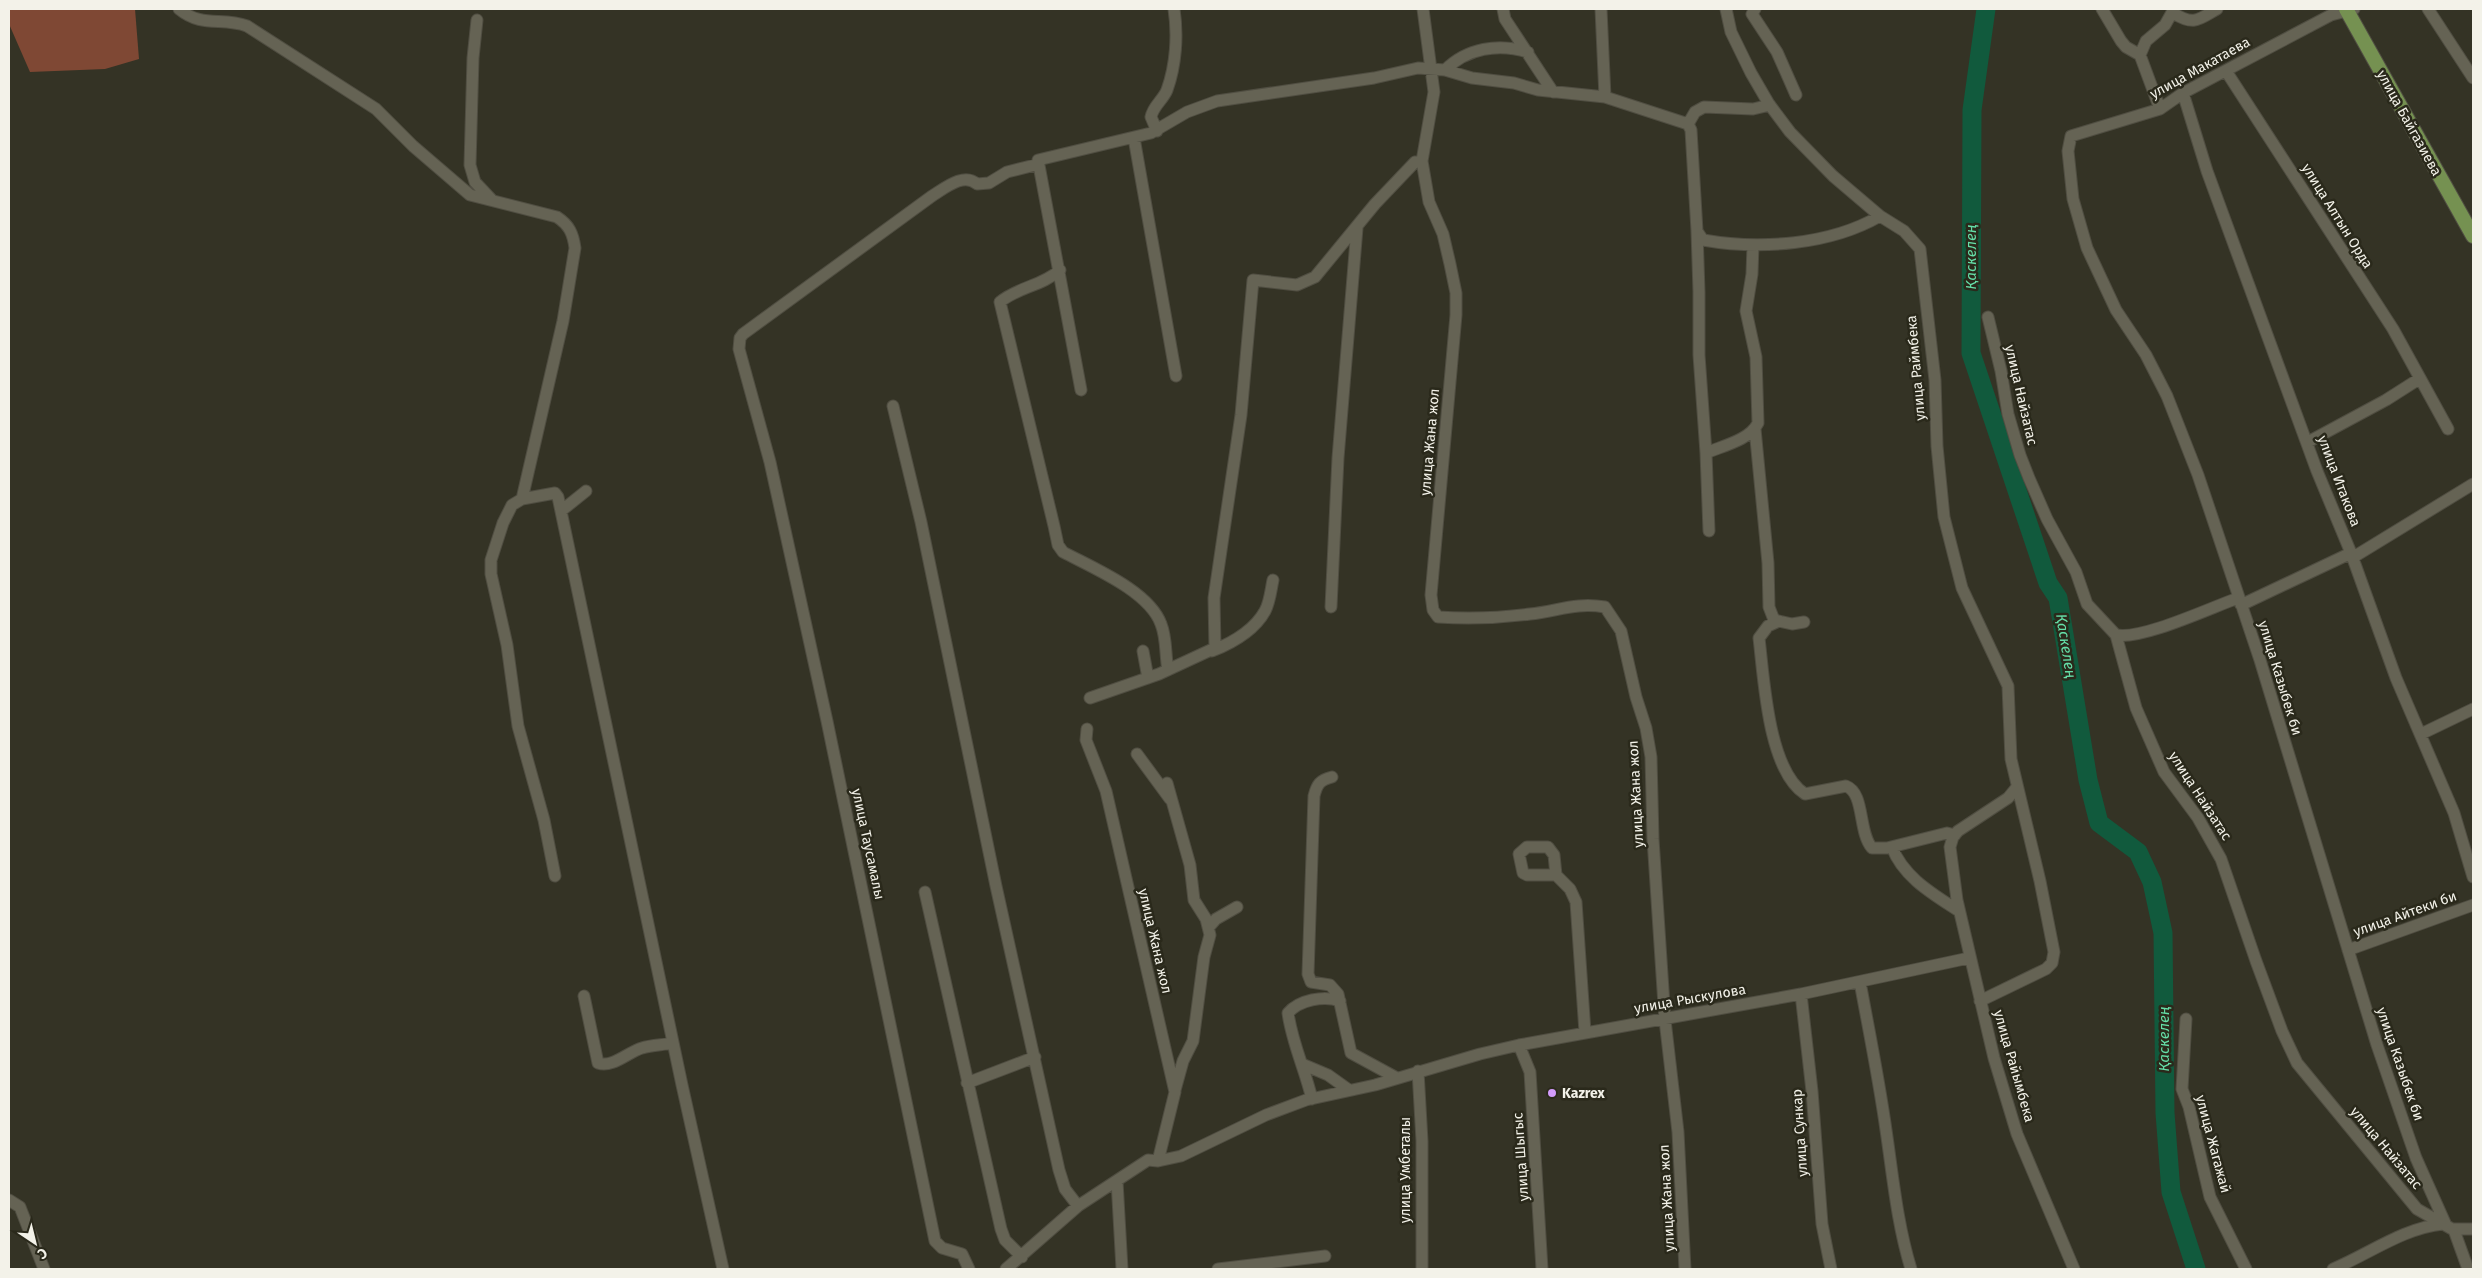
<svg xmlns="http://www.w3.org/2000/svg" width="2482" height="1278" viewBox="0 0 2482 1278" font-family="'Fira Sans',sans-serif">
  <rect width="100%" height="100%" fill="#343325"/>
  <path fill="#7f4834" d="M9,9h126l4,50 -34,10 -75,3 -21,-48z"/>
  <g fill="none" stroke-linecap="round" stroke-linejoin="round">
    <path stroke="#115a3d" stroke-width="19" d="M1986,9l-14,101 -1,243 77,230 10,15 30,182 11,43 39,29 14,30 11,51 2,180 6,79 25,77"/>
    <g stroke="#504e42" stroke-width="13">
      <path id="minor" d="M179,9c23,19 42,8 68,17l129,83 37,37 57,49 87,22c12,8 16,16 18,31l-12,73 -41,178 33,-6 3,4 124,588 41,184
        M1503,9l2,10 48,73
        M1601,9l4,88
        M1726,9l5,23 20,41 18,31 21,28 43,44 47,40 24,15 16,18 15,131 2,66 7,71 18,71 46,98 3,73 29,122 14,71 -2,11 -6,6 -66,32
        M1755,9l-3,5 25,38 19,43
        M2102,9l19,32 5,6 14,8
        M2354,9l-23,6 -148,78 -23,16 -89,27 -3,15 5,48 14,49 29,62 30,45 21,41 31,79 62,185 117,385 39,113 29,65
        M2428,9l45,69
        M2173,13c21,13 25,7 44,-4
        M477,20l-4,38 -3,107 5,17 16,17
        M1445,70c22,-22 53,-27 83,-18
        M2226,71l167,258 55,100
        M2183,93l24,78 110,300 34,82 45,125 58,135 19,64
        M2160,109l-20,-54 6,-14 19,-16 9,-16
        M1688,124l7,-12 9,-5 49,2 17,-4
        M1157,131l-6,-14c2,-11 12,-17 16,-27 9,-25 11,-55 7,-81
        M1134,138l42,238
        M1422,161l12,-69 -11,-83
        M1697,231l2,61v63l7,98
        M1060,270c-18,16 -42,17 -60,32l54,224 4,19 5,7c30,16 86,39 98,72 6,15 4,31 7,46
        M1988,317l13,54 7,43 12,41 9,23 18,41 29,53 11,32 29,31 20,73 28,64 34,46 23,41 35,102 26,70 15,32 120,146 35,20h21
        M1081,390l-43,-230 113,-27 36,-21 30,-11 157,-23 44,-10 27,2 27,8 42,5 24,7 67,7 83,27 3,6 6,101 6,9c57,10 127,5 177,-24
        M893,406l28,116 75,364 63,284 6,19 13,17
        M1755,429l13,134 1,44 5,13 18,4 12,-2
        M2308,442l78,-42 33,-21
        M522,499l-10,6 -9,18 -12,37v14l16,71 11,81 26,94 11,56
        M561,511l25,-20
        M1709,531l-3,-78c16,-7 44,-13 52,-30l-2,-66 -10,-46 6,-37 1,-29
        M2352,558l121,-74
        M2241,605l110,-52
        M1331,607l7,-149 19,-230
        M1779,621l-11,5 -9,12c5,41 9,132 46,156l41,-8c19,7 12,46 26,62h15l60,-15 8,2
        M2116,635c26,5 94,-27 122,-37
        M1143,651l5,27
        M1212,651c20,-8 42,-20 53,-40 5,-9 6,-22 8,-31
        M1090,698l69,-24 56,-26 -1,-50 27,-183 12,-135 44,5 18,-8 60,-73 40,-42 7,-1 7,41 14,32 7,30 6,29v22l-25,280 2,15 5,7c30,2 61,1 92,-3 28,-3 46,-12 75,-7l16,24 15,66 10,31 5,29 2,82 12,181 13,112 7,137
        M1087,729l-1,11 20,51 69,301 -17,69
        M2421,734l52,-25
        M1137,754l33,45
        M1332,777c-12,3 -15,7 -18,19l-6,178 3,8 19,3 8,9 13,59 46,25
        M1167,783l23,82 4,35 12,19 4,16 -6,22 -11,84 -10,20 -8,29
        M2017,787l-9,11 -50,33 -5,6 -3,10 7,53 37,158 23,76 57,135
        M1892,847c11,30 41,47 67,64
        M1556,875l-2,-20 -6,-8h-21l-8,7 4,19 4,2h29l14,14 6,13 9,130
        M925,892l76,337 4,11 17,17
        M1209,927l7,-8 21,-12
        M2348,950l125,-45
        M1860,982c9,49 19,98 26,148 7,47 11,93 25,139
        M1801,994l11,97 10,133 9,45
        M584,996l14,67c15,5 30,-11 44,-15 9,-3 21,-3 31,-5
        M2186,1019l-4,70 7,18 21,90 36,72
        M1519,1045l11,27 12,197
        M1302,1064l26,11 21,15
        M1418,1071l4,70v128
        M967,1083l68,-26
        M1312,1099c-7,-30 -20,-56 -24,-86 11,-13 36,-18 52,-12
        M1117,1181l5,88
        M9,1200l11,7 24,62
        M2454,1230l14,39
        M969,1269l-7,-15 -20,-6 -7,-7 -108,-520 -57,-259 -31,-113 1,-11 3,-4 189,-138c13,-8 32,-24 45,-12l12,-1 18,-11 32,-8
        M1006,1269l72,-63 70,-46 10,1 23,-5 85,-41 40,-15 69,-15 105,-31 39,-9 282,-51 168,-36
        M1218,1269l107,-13
        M2333,1269c36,-15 70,-41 110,-45"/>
    </g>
    <g stroke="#504e42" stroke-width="16">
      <path id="major" d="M2346,9l127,227"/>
    </g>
    <use href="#minor" stroke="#656354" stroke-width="11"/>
    <use href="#major" stroke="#759151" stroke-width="14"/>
  </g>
  <circle fill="#d39cfc" stroke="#2a291b" stroke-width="2" cx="1552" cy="1093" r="5"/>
  <g text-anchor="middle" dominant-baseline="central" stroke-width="5" stroke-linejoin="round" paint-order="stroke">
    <g font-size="14" fill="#f3f2e9" stroke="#2a291b">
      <text transform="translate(2200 68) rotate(-29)">улица Макатаева</text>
      <text transform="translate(2409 123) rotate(61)">улица Байгазиева</text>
      <text transform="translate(2337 216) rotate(58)">улица Алтын Орда</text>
      <text transform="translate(1916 368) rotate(-95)">улица Раймбека</text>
      <text transform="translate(2021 395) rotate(77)">улица Найзатас</text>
      <text transform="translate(1430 442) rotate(-85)">улица Жана жол</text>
      <text transform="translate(2339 481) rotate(69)">улица Итакова</text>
      <text transform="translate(2280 678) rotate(73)">улица Казыбек би</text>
      <text transform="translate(1636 794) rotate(-93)">улица Жана жол</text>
      <text transform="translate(2200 796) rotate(57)">улица Найзатас</text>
      <text transform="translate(868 844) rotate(78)">улица Таусамалы</text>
      <text transform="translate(2405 914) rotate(-20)">улица Айтеки би</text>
      <text transform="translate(1155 941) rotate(77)">улица Жана жол</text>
      <text transform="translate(1690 999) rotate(-10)">улица Рыскулова</text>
      <text transform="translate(2400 1064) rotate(71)">улица Казыбек би</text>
      <text transform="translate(2014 1066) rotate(74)">улица Райымбека</text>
      <text transform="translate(1800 1133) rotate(-94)">улица Сункар</text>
      <text transform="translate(2213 1144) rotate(75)">улица Жагажай</text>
      <text transform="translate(2386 1148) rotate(50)">улица Найзатас</text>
      <text transform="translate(1521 1157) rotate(-94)">улица Шыгыс</text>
      <text transform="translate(1405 1170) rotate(-90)">улица Умбеталы</text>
      <text transform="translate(1667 1198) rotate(-93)">улица Жана жол</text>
    </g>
    <g font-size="14" font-weight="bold" fill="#f3f2e9" stroke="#2a291b" text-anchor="start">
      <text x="1562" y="1093">Kazrex</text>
    </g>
    <g font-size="15" font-style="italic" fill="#65dfa8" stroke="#2a291b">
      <text transform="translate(1971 257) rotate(-90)">Қаскелең</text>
      <text transform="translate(2066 646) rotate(81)">Қаскелең</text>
      <text transform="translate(2164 1039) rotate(-90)">Қаскелең</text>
    </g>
  </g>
  <rect width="2482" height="1278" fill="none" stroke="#f3f2e9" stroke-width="20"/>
  <g transform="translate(35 1243) rotate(145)" stroke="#2a291b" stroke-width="4" paint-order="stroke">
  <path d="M0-4L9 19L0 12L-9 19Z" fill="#f3f2e9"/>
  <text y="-8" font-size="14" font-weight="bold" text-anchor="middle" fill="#f3f2e9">С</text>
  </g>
</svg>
